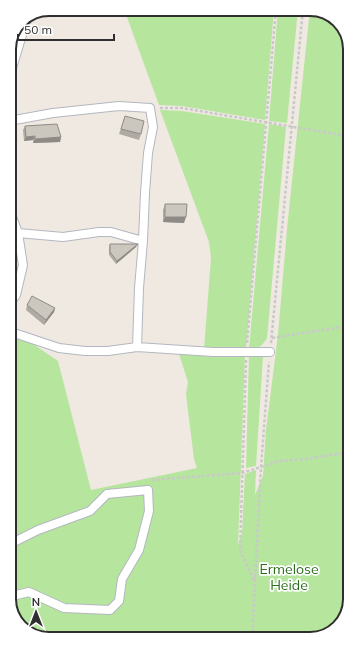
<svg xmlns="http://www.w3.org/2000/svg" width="359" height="648" viewBox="0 0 359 648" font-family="Mulish,sans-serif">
  <rect width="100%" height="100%" fill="#efe9e1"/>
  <path fill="#b6e59e" d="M124,9h150l-9,111 -83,-14 -23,-1z
    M278,9h20l-11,114 -18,-2z
    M310,9h3l21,8 13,16 3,569 -7,20 -17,14 -280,3 -20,-7 -14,-17 -1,-286 47,32 33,129 106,-22 -3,-9 -8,-65 2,-12 -9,-28 24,2 42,-1 -7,190 4,-12 3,-59 11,-4 -1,25 8,-19 3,-46 12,-95 9,-106z
    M160,110l22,1 83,13 -19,225h-42l7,-91 -2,-16z
    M269,124l17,3 -19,211c-5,8 -8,11 -18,11z
    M10,240c3,17 9,33 0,49z
    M249,355l14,1 -7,110 -10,2z"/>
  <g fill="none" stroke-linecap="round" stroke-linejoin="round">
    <g stroke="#b4b7c1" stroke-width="10">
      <path id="lane" d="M9,78l18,-60
        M9,121l44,-8 66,-7 31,2 3,19 -5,26 -3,40 -2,48 -4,47 -2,59
        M10,211l8,22 5,32 -7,30 -6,8
        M18,233l45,4 36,-5h12l32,9
        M11,332l48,16 26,3h23l29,-4 76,5h57
        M12,543l26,-13 52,-19 17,-17 41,-4 1,21 -10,39 -17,29 -3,22 -9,9 -46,-2 -35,-16 -17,4"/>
    </g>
    <path stroke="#c9c9c9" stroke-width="2.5" stroke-dasharray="3 2" stroke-linecap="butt" d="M160,108h22l165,28
      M272,338l76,-12
      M247,343l29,-334
      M271,343l32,-334
      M246,360l-6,190 14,30
      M152,480l90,-7 37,-12 27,-2 43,-7
      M252,637l9,-170 8,-105
      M268,637l7,-2 15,1"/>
    <use href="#lane" stroke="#fff" stroke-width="8"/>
  </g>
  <path fill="#afaba4" d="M125,116l16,18 -2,6 -20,-6z
    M25,126l36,11 -1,5 -27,1v-3l-9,1 -1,-11z
    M165,204l19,19 -21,-1v-12z
    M110,244l26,3 -20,17 -7,-9v-8z
    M27,305l28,3 -1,4 -10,13 -18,-15z"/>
  <path fill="#8e8b86" d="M35,136l-2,4 -9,1 2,-4z
    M61,137l-1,5 -27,1 2,-4z
    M165,217h21l-2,6 -21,-1z
    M138,244l-2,3 -20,17 1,-3z
    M55,308l-1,4 -10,13 2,-5z"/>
  <path fill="#cbc7bf" stroke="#8e8b86" d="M125,116l19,5 -3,13 -20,-5z
    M57,124l4,13 -26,2v-3l-9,1 -1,-11z
    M165,204h22l-1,13h-21z
    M110,244h28l-21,17 -7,-9z
    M32,296l23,12 -9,12 -19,-15z"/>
  <g text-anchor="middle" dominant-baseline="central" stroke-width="3.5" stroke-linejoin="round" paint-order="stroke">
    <g font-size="14" fill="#2c6e1b" stroke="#fff">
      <text x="289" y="569">Ermelose<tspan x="289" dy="16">Heide</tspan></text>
    </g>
  </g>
  <path d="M0 0H359V648H0ZM49 16H310A33 33 0 0 1 343 49V599A33 33 0 0 1 310 632H49A33 33 0 0 1 16 599V49A33 33 0 0 1 49 16Z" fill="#fff" fill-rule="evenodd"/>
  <path fill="none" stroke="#2e2e2e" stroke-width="2" d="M49 16H310A33 33 0 0 1 343 49V599A33 33 0 0 1 310 632H49A33 33 0 0 1 16 599V49A33 33 0 0 1 49 16Z"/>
  <g transform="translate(36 612)" stroke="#ffffff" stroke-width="3" paint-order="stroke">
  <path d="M0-3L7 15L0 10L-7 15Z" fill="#2e2e2e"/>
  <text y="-6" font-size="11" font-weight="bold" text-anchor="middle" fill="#2e2e2e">N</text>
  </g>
  <path d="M18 34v6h96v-6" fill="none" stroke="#2e2e2e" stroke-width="2"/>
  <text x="24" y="34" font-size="12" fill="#2e2e2e" stroke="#ffffff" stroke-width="3" paint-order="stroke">50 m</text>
</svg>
